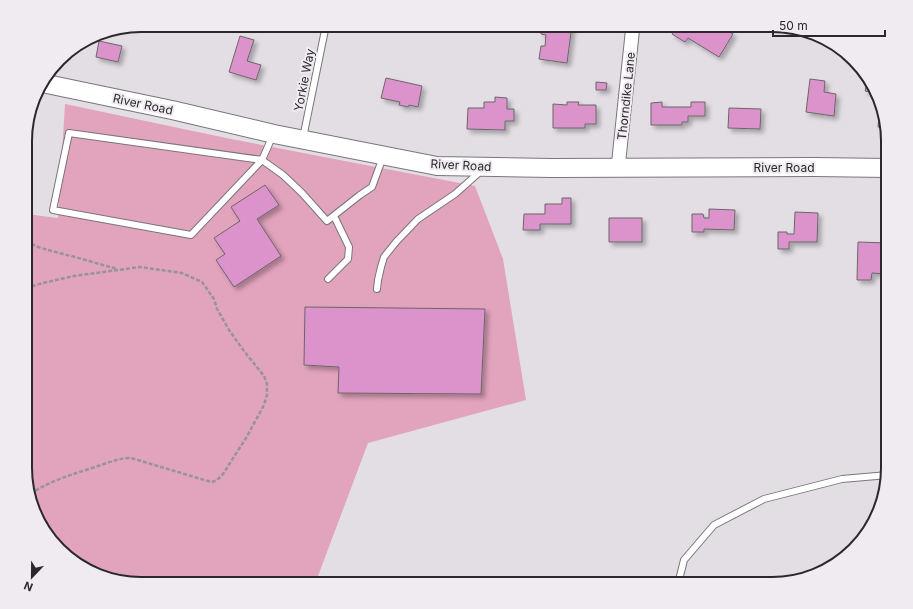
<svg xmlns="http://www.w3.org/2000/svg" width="913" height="609" viewBox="0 0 913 609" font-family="Inter,sans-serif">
  <defs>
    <filter id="shadow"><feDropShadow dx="3.5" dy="3.5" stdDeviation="2" flood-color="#0004"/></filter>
  </defs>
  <rect width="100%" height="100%" fill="#e2dee4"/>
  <path fill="#e2a3bc" d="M65,104l166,35 244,47 28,73 23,141 -158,43 -53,141h-174l-65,-20 -35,-38 -15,-43v-269l32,4z"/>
  <path fill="#dc93cc" stroke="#6b666a" filter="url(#shadow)" d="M542,25h30l-5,38 -28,-4 2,-13h4l1,-11 -5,-1z
    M677,25h18l2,1 1,-1h13l9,5 2,-3 11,7 -14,23 -31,-19 -3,4 -13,-8z
    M240,36l14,4 -7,21 14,4 -5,15 -27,-8z
    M99,41l23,5 -4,16 -22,-5z
    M386,78l36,8 -4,21 -9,-2 -1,2 -9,-2 1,-3 -19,-4z
    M810,79l15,2 -1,11 12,2 -2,22 -28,-4z
    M868,79l5,4 3,10 -11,-2z
    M596,82l11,1 -1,7h-10z
    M495,97l12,1v11h7v12h-9v9l-38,-1 1,-21h16v-6h11z
    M567,102h12l-1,3h18v19h-11v4h-32v-24l14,1z
    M662,102v5h29v-5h14v14h-17v6h-6v3h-31v-22z
    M880,107l6,21 -8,-1z
    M729,108l32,1 -1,20 -32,-1z
    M265,185l14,20 -22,14 24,37 -47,31 -18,-27 9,-6 -11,-16 26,-17 -9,-14z
    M562,198h9v26h-31v6h-17l1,-16h21v-10h17z
    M709,209l26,1 -1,20 -30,-1v3h-12v-18h11l1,4h5z
    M795,212l23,1 -1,29h-28v7h-11v-17h9v2h7z
    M609,218h33v24h-33z
    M858,242l30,1v24h-2v7l-14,-1 -1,7h-14z
    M305,307l180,2 -4,85 -143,-1 1,-26 -35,-2z"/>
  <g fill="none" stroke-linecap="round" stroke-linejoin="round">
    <g stroke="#79767b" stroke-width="8">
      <path id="lane" d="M273,135l-11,25 -71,75 -138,-25 16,-77 193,27 21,15 19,18 25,28 33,-26 12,-8 11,-30
        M303,138l23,-113
        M328,279l20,-20 1,-12 -15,-31
        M377,289l1,-9 3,-13 3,-10 12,-15 22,-23 37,-25 27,-24
        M678,584l6,-24 30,-35 50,-26 78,-20 46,-4"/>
    </g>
    <g stroke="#79767b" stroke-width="15">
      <path id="street" d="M618,168l15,-143"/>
    </g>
    <g stroke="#79767b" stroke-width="20">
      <path id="secondary" d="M42,83l130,27 102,24 163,32 114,2 263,-1 74,1"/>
    </g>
    <path stroke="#979498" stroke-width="2.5" stroke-dasharray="4 2" stroke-linecap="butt" d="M26,241c13,8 27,10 41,14 17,4 34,10 51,14
      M26,288l17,-5 31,-7 66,-9 42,6 20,9 12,17 3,10 12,21 15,21 20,25 3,8v11l-3,10 -18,33 -23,36 -6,6 -5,2 -11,-3 -70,-21c-13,0 -26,6 -39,10 -22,7 -42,13 -62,26"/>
    <use href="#lane" stroke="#fff" stroke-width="6"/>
    <use href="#street" stroke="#fff" stroke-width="13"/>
    <use href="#secondary" stroke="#fff" stroke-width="18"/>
  </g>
  <g text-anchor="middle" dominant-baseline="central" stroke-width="4" stroke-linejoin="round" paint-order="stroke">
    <g font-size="12" fill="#2a282a" stroke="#efebf1">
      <text transform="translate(304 80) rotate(-79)">Yorkie Way</text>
      <text transform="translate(626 96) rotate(-84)">Thorndike Lane</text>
      <text transform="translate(143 104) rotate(12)">River Road</text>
      <text transform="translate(461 165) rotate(3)">River Road</text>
      <text x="784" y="167">River Road</text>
    </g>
  </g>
  <path d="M0 0H913V609H0ZM141 32H772A109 109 0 0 1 881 141V468A109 109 0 0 1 772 577H141A109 109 0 0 1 32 468V141A109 109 0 0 1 141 32Z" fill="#efebf1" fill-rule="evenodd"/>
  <path fill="none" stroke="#2a282a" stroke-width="2" d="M141 32H772A109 109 0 0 1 881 141V468A109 109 0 0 1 772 577H141A109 109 0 0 1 32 468V141A109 109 0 0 1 141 32Z"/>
  <g transform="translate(32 577) rotate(202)" stroke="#efebf1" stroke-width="3" paint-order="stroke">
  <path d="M0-3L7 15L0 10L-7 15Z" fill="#2a282a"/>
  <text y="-6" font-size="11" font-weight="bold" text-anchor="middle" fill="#2a282a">N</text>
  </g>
  <path d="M773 30v6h112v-6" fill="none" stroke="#2a282a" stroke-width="2"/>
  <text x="779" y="30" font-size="12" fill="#2a282a" stroke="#efebf1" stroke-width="3" paint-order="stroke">50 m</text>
</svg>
